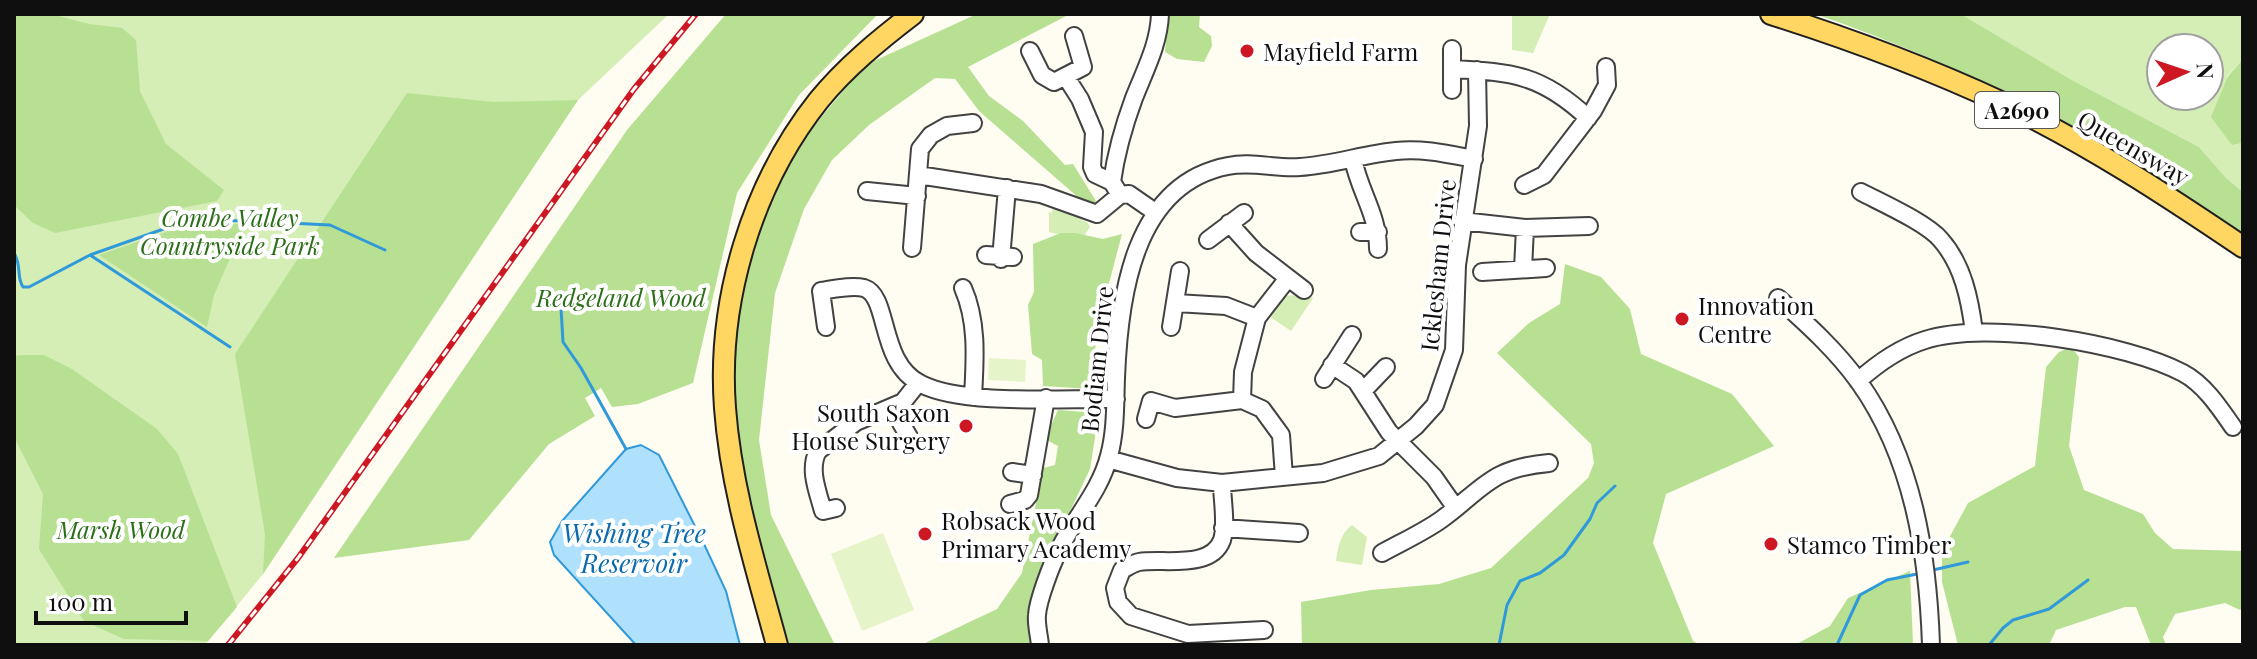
<svg xmlns="http://www.w3.org/2000/svg" width="2257" height="659" viewBox="0 0 2257 659" font-family="'Playfair Display',serif">
  <rect width="100%" height="100%" fill="#fffcf1"/>
  <path fill="#d4eeb6" fill-rule="evenodd" d="M14,14h655l-91,86 -315,474 -58,71h-191z
    M1512,14h38l-17,39 -21,-3z
    M1961,14h282v45l-16,17 5,69 11,-2v49l-17,-14 -27,-31 -129,-68zM2161,48h48v48h-48z
    M1053,208l11,2 24,13 2,4 -9,13 -32,-8v-19l3,-1z
    M1305,293l8,5 -22,33 -22,-15 12,-18 10,-3 10,3z
    M1352,525l15,12 -5,28 -26,-4c2,-14 4,-27 16,-36z"/>
  <path fill="#b7e093" d="M14,14h37l38,10 33,4 14,12 4,51 26,53 58,46 -7,11 -162,32 -22,-10 -19,-18z
    M726,14h152l-79,81 -62,98 -44,190 -55,21 -26,3 -11,-19 -16,10 10,18 -46,28 -80,96 -135,18 293,-428z
    M977,14h93l-102,53 21,29 34,25 42,44 8,-1 23,37 -5,6 -11,-8 -101,-88 -24,-32 -20,-1 -66,47 -37,35 -28,49 -29,84 -16,147 12,75 64,130h-46l-23,-67 -30,-130 -2,-105 13,-78 18,-54 38,-72 62,-74z
    M1168,14h32l-1,13 12,9 1,10 -8,16 -27,-3 -12,-7z
    M1815,14h146l109,65 129,68 27,31 17,14v43c-130,-94 -276,-169 -428,-221z
    M2243,59v84l-11,2 -21,-28 17,-41z
    M407,93l86,9 85,-2 -315,474 2,-40 -30,-180z
    M189,224h56l-31,71 -7,32 -108,-72z
    M1061,233h14l28,6 19,-5 -14,53 -9,12 -5,66 4,14 -6,10 -49,-3 -1,-26 -10,-6 -4,-49 6,-13 -1,-48z
    M1565,264l36,13 29,32 11,45 91,40 42,52 -108,48 -13,49 40,98 8,4h-399l-1,-43 70,-12 68,-6 52,-16 97,-90 6,-15 -3,-19 -94,-91 32,-30 31,-19z
    M2071,347l8,10 -10,89 15,44 59,24 12,19 18,16 70,2v55l-3,4 -15,-7 -50,11 -12,23 3,8h-15l-15,-38h-11l-69,23 -7,15h-91l-16,-63v-31l26,-48 67,-37 11,-99 13,-15z
    M24,355h20l28,14 85,60 21,25 59,153 -29,34 -84,-2 -40,-18 -45,-72 4,-55 -29,-57v-81z
    M1058,410l41,3 -9,56 -35,74 -21,102h-113l76,-36 25,-36 21,-105 12,-3 3,-19 -13,-7z
    M1910,571l3,74h-118l35,-19 18,-28z"/>
  <path fill="#e6f4c9" d="M989,358l37,2 -1,22 -37,-2z
    M883,533l31,77 -52,21 -31,-77z"/>
  <path fill="#b0e1fc" stroke="#3099da" stroke-width="2" d="M641,445l18,10 45,89 22,47 14,54h-104l-82,-90 -4,-13 12,-21 64,-72z"/>
  <g fill="none" stroke-linecap="round" stroke-linejoin="round">
    <path stroke="#3099da" stroke-width="3" d="M268,222l62,3 55,25
      M14,253c8,13 2,23 9,34h6l61,-32 99,-35 62,1
      M90,255l140,92
      M558,304l3,4 2,34 18,26 45,81
      M1933,570l35,-8
      M1499,645l8,-40 13,-24 20,-8 24,-18 26,-36 7,-16 18,-17
      M1837,645l23,-50 27,-15 30,-6
      M1989,645l14,-17 10,-8 36,-11 39,-29"/>
    <g stroke="#424242" stroke-width="20">
      <path id="minor" d="M1452,49v41
        M1030,51l12,24 12,7 29,-15 -9,-31
        M1453,69c60,3 89,6 135,49
        M1066,77l14,22 14,33 -2,35 3,7 17,8
        M1353,159c7,34 25,55 25,90
        M918,175l123,19 56,20 23,-19
        M1524,185l20,-10 49,-64 14,-26 -1,-18
        M867,191l50,5
        M1861,192c21,11 66,31 80,48 22,25 29,60 33,92
        M1155,212l-26,-18 -9,1 -8,-13c4,-29 12,-57 22,-84 11,-28 25,-54 26,-84
        M1462,221l63,7 64,-2
        M1229,223l27,30 48,37
        M1360,232h18
        M1208,240l36,-27
        M912,248l8,-99 11,-14 16,-9 26,-3
        M986,255l27,2
        M1001,259l6,-71
        M1523,269l2,-41
        M1482,272l64,-4
        M963,288c15,34 12,72 10,109
        M1778,298c29,26 58,52 81,84 54,76 69,172 72,263
        M1176,303l50,3 31,12
        M826,327l-5,-36c13,-2 31,-6 43,-3 26,8 14,75 57,96 43,22 144,14 195,15
        M1171,327l9,-56
        M1332,365l24,16 33,51 45,45 21,30
        M1324,379l28,-44
        M1858,381c20,-18 41,-33 67,-41 62,-20 201,3 258,33 21,11 37,35 50,54
        M1363,391l23,-24
        M1242,400l1,-28 14,-54 31,-40
        M892,407l17,30
        M1146,419l5,-18 24,7 67,-8 20,9 19,26 3,42
        M1108,459l69,19 45,5 101,-10 56,-17 37,-30 19,-21 19,-55 3,-85 21,-139 -1,-56
        M1012,472l21,3
        M1222,483c0,17 5,41 0,57 -11,30 -59,18 -83,22 -6,1 -11,5 -17,8l-7,18 3,14 13,14 57,18 76,-4
        M1010,504l15,-4 4,-5 17,-97
        M836,508l-13,3c-5,-19 -15,-42 -5,-60l38,-29 47,-20 15,-19
        M1223,528l76,5
        M1382,553c20,-11 42,-21 60,-34 42,-31 49,-51 107,-56
        M1040,645c-1,-10 -4,-21 -3,-30 1,-15 14,-49 21,-63 15,-33 42,-60 51,-96 7,-26 6,-52 7,-78 3,-80 17,-194 112,-212 24,-5 48,3 72,1 33,-2 64,-13 96,-16 26,-3 52,3 78,8"/>
    </g>
    <g stroke="#202020" stroke-width="24">
      <path id="major" d="M1771,14c79,25 157,54 232,89 84,40 163,92 240,144
        M777,645c-21,-78 -46,-156 -52,-237 -8,-107 27,-224 94,-308 27,-33 60,-60 94,-86"/>
    </g>
    <use href="#minor" stroke="#fff" stroke-width="16"/>
    <use href="#major" stroke="#ffd661" stroke-width="20"/>
    <g stroke="#cd1824" stroke-width="6">
      <path id="rail" d="M228,645l70,-87 336,-469 62,-75"/>
    </g>
    <use href="#rail" stroke="#fff" stroke-width="3" stroke-dasharray="9" stroke-linecap="butt"/>
  </g>
  <g fill="#cd1824" stroke="#fff" stroke-width="3">
    <circle cx="1247" cy="51" r="8"/>
    <circle cx="1682" cy="319" r="8"/>
    <circle cx="966" cy="426" r="8"/>
    <circle cx="925" cy="534" r="8"/>
    <circle cx="1771" cy="544" r="8"/>
  </g>
  <g text-anchor="middle" dominant-baseline="central" stroke-width="8" stroke-linejoin="round" paint-order="stroke">
    <rect fill="#fff" stroke="#575757" stroke-width="2" x="1975" y="92" width="84" height="36" rx="6"/>
    <g font-size="22" font-weight="bold" fill="#0f0f0f">
      <text x="2017" y="110">A2690</text>
    </g>
    <g font-size="24" fill="#0f0f0f" stroke="#fff" text-anchor="start">
      <text x="1263" y="51">Mayfield Farm</text>
      <text x="1698" y="305">Innovation<tspan x="1698" dy="28">Centre</tspan></text>
      <text x="950" y="412" text-anchor="end">South Saxon<tspan x="950" dy="28">House Surgery</tspan></text>
      <text x="941" y="520">Robsack Wood<tspan x="941" dy="28">Primary Academy</tspan></text>
      <text x="1787" y="544">Stamco Timber</text>
    </g>
    <g font-size="24" fill="#0f0f0f" stroke="#fff">
      <text transform="translate(2134 147) rotate(30)">Queensway</text>
      <text transform="translate(1437 265) rotate(-84)">Icklesham Drive</text>
      <text transform="translate(1096 359) rotate(-84)">Bodiam Drive</text>
    </g>
    <g font-size="24" font-style="italic" fill="#2b6e18" stroke="#fff">
      <text x="230" y="217">Combe Valley<tspan x="230" dy="28">Countryside Park</tspan></text>
      <text x="621" y="297">Redgeland Wood</text>
      <text x="121" y="529">Marsh Wood</text>
    </g>
    <g font-size="26" font-style="italic" fill="#0b6aae" stroke="#fff">
      <text x="634" y="532">Wishing Tree<tspan x="634" dy="30">Reservoir</tspan></text>
    </g>
  </g>
  <rect width="2257" height="659" fill="none" stroke="#0f0f0f" stroke-width="32"/>
  <g transform="translate(2185 72) rotate(87)"><circle r="38" fill="#ffffff" stroke="#9f9f9f" stroke-width="2"/>
  <path d="M0-6L14 30L0 20L-14 30Z" fill="#cd1824"/>
  <text y="-12" font-size="22" font-weight="bold" text-anchor="middle" fill="#0f0f0f">N</text>
  </g>
  <path d="M36 611v12h150v-12" fill="none" stroke="#0f0f0f" stroke-width="4"/>
  <text x="48" y="611" font-size="24" fill="#0f0f0f" stroke="#ffffff" stroke-width="6" paint-order="stroke">100 m</text>
</svg>
